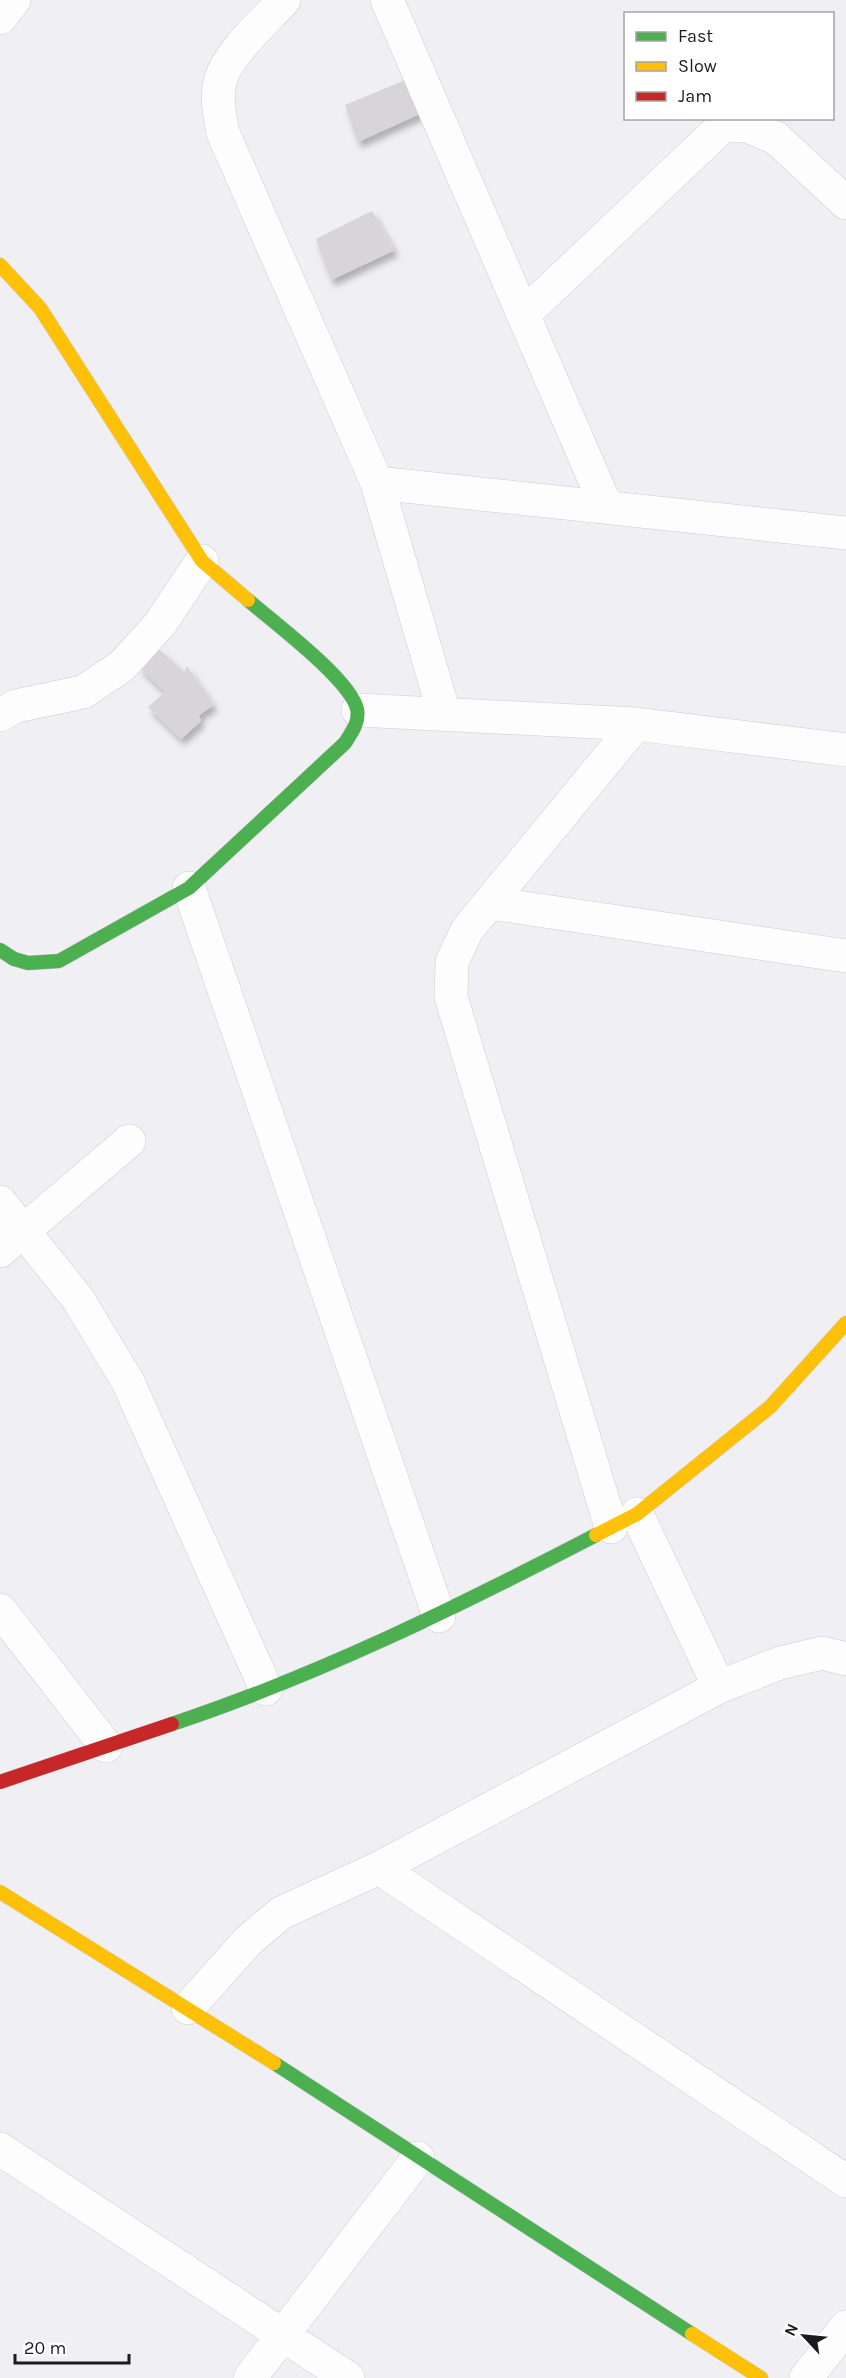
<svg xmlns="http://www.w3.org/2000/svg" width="846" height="2378" viewBox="0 0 846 2378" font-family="Karla,sans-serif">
  <defs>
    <filter id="shadow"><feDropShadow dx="3.5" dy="6" stdDeviation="3" flood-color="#0004"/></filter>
  </defs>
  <rect width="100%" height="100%" fill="#efeff4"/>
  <path fill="#d7d5d7" filter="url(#shadow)" d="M410,78l14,34 -66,30 -13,-37z
    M372,211l23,39 -64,30 -15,-41z
    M159,649l25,23 3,-6 27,39 -15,10 2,6 -20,18 -33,-32 17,-15 -26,-25z"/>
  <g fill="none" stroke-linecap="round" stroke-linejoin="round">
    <g stroke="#cdcdd1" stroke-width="34">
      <path id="street" d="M284,0c-19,21 -58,55 -64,82 -4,16 0,35 3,51l154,350 67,230
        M387,0l219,506
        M0,18l14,-18
        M523,315l201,-190 23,1 29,12 70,65
        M377,483l469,50
        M358,710l278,14 210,26
        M0,715l16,-9 67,-14 39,-26 38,-42 42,-63
        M189,888l250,728
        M490,903l356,53
        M0,1202l78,97 50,83 138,307
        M0,1251l129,-110
        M637,1514l82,173
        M611,1527l-160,-530 1,-35 15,-32 169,-206
        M0,1610l106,136
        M379,1868l467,313
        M188,2008l60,-67 33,-28 98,-45 340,-181 61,-24 42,-10 24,6
        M0,2149l348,229
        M250,2378l168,-220
        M806,2378l40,-51"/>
    </g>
    <g stroke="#cdcdd1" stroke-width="15">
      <path id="fast" d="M0,950l14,9 14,4 31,-2 130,-73 156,-145c6,-10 15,-21 12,-34 -7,-30 -84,-87 -109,-109
        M172,1724c147,-49 287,-118 424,-189
        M274,2063l418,271"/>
    </g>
    <g stroke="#cdcdd1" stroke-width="15">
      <path id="slow" d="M0,265l40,43 162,253 46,39
        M596,1535l41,-21 133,-107 76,-84
        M0,1892l274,171
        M692,2334l69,44"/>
    </g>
    <g stroke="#cdcdd1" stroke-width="15">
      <path id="jam" d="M0,1782l172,-58"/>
    </g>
    <use href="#street" stroke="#fdfdfd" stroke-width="33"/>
    <use href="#fast" stroke="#4caf50" stroke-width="14"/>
    <use href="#slow" stroke="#ffc107" stroke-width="14"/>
    <use href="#jam" stroke="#c62828" stroke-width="14"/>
  </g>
  <rect x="624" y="12" width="210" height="108" fill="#ffffff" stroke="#a4a4a5" stroke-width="1.5"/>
  <rect x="636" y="32" width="30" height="9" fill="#4caf50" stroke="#a4a4a5" stroke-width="1.5"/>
  <text x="678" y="42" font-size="18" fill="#1c1c1e">Fast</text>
  <rect x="636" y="62" width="30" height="9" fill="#ffc107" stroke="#a4a4a5" stroke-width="1.5"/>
  <text x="678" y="72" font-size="18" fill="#1c1c1e">Slow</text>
  <rect x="636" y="92" width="30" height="9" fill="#c62828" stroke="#a4a4a5" stroke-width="1.5"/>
  <text x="678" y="102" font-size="18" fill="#1c1c1e">Jam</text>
  <g transform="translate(804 2336) rotate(296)" stroke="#ffffff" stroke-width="4.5" paint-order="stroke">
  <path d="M0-4.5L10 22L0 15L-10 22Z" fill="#1c1c1e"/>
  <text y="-9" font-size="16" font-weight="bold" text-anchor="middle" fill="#1c1c1e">N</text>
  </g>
  <path d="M15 2354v9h114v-9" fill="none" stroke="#1c1c1e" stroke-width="3"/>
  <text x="24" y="2354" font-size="18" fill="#1c1c1e" stroke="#ffffff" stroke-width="4.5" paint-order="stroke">20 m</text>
</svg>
